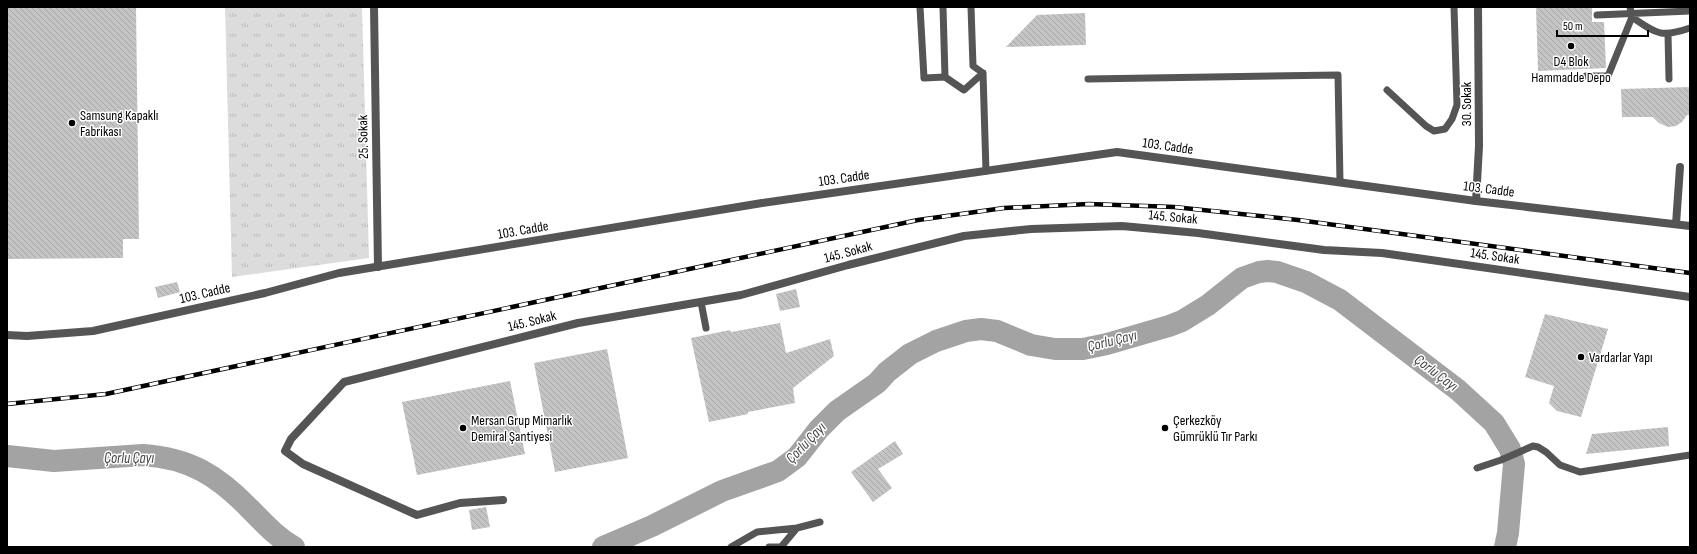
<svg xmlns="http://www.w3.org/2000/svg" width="1697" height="554" viewBox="0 0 1697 554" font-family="'Sofia Sans Condensed',sans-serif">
  <defs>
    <pattern id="grass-tufts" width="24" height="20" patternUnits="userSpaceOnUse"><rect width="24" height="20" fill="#dcdcdc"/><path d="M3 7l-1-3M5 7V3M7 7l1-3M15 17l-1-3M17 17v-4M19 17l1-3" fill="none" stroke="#bbb"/></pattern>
    <pattern id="building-back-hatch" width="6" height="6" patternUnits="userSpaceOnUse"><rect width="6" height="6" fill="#c4c4c4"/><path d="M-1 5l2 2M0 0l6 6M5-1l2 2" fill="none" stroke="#a7a7a7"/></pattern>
  </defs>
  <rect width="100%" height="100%" fill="#fff"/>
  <path fill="url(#grass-tufts)" d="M225,7h137l7,251 -137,19z"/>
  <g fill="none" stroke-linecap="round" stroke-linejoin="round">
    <path stroke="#a3a3a3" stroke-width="22" d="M7,456l47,5 89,-6c47,3 75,21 107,54 14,14 26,28 44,38
      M603,547l49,-21 70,-35 56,-20 19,-14 22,-28 18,-18 40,-28 10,-11 23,-18 26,-13 30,-10 15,-2 16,2 34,14 24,4h28l24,-5 62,-18 13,-5 26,-16 34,-27 17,-6 9,-1 9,1 29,10 34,18 118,90 36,33 16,26 4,15 -6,69 -3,14"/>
  </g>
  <path fill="url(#building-back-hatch)" d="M7,7h129l3,232h-16v19l-116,1z
    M1536,7h56v15h12l2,46 -68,3z
    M1085,13l1,32 -80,2 31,-32z
    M1690,87v28h-3l-5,7 -6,4 -8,1 -9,-4 -6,-6h-31l-1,-28z
    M177,282l3,10 -22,6 -3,-11z
    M796,289l4,18 -20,4 -4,-17z
    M1545,314l63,15 -27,88 -24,-6 -8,-8 5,-17 -29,-9z
    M780,323l6,30 44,-14 4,17 -41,32 2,15 -47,9v2l-39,8 -18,-84 39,-8 1,2z
    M607,349l21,109 -73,14 -21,-109z
    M510,381l15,73 -108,21 -15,-73z
    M1668,427l1,19 -83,8 6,-20z
    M895,441l8,13 -25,15 14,19 -19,14 -22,-30z
    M486,507l4,20 -18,3 -3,-20z"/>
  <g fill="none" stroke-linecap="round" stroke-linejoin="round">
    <path stroke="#555" stroke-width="7" d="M920,7l4,71 21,-1 19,13 19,-17 -10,-7 -2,-59
      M943,7l2,70
      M1630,7l2,10c25,17 29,21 58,11
      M1597,15l93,-4
      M1668,34l1,45
      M983,73l3,98
      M1586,76h22l24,-59
      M1088,79l250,-4 2,107
      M1387,90l39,36 8,5 11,-2 7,-10 5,-14 -3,-98
      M701,302l5,26
      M1477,468l24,-8 32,-14 5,1 8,5 14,13 20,7 110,-17
      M731,547l26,-15 40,-4
      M769,547h12
      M781,547l16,-19 23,-6"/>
    <path stroke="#555" stroke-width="8" d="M374,7l4,260
      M1476,201l3,-55 -1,-139
      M1676,224l4,-57
      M503,500l-43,3 -43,12 -114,-51 -18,-13 6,-12 53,-57 234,-59 163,-28 107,-30 116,-29 67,-7 91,-3 76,7 126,17 58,3 308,44"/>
    <path stroke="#555" stroke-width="8" d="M7,335l20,1 66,-5 172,-38 74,-20 423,-70 355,-51 359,49 214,25"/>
    <g stroke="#000" stroke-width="4.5">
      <path id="rail" d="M7,404l99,-10 812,-174 86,-12 85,-4 85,3 124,13 392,53"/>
    </g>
    <use href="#rail" stroke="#fff" stroke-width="3" stroke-dasharray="9" stroke-linecap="butt"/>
  </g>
  <g fill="#000" stroke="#fff" stroke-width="1.5">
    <circle cx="1571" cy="46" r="4"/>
    <circle cx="72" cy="123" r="4"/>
    <circle cx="1581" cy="357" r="4"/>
    <circle cx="463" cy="428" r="4"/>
    <circle cx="1165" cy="428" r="4"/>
  </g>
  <g text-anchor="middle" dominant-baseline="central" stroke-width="3" stroke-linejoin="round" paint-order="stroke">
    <g font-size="14" fill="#000" stroke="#fff" text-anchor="start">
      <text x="1571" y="61" text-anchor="middle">D4 Blok<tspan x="1571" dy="16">Hammadde Depo</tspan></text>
      <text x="80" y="115">Samsung Kapaklı<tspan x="80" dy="16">Fabrikası</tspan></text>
      <text x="1589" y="357">Vardarlar Yapı</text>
      <text x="471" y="420">Mersan Grup Mimarlık<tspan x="471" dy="16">Demiral Şantiyesi</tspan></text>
      <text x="1173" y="420">Çerkezköy<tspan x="1173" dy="16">Gümrüklü Tır Parkı</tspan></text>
    </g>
    <g font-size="14" fill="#000" stroke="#fff">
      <text transform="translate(1466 104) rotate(-90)">30. Sokak</text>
      <text transform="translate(363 137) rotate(-91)">25. Sokak</text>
      <text transform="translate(1168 146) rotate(8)">103. Cadde</text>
      <text transform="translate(844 178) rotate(-8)">103. Cadde</text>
      <text transform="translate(1489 189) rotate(7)">103. Cadde</text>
      <text transform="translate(1173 217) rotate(5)">145. Sokak</text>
      <text transform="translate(523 230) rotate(-10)">103. Cadde</text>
      <text transform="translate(848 252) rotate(-15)">145. Sokak</text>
      <text transform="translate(1495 256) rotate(8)">145. Sokak</text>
      <text transform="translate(205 293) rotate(-13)">103. Cadde</text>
      <text transform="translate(532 321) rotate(-14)">145. Sokak</text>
    </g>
    <g font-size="15" font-style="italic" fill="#444" stroke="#fff">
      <text transform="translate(1112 341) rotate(-14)">Çorlu Çayı</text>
      <text transform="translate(1436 373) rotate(37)">Çorlu Çayı</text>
      <text transform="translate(806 443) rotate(-46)">Çorlu Çayı</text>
      <text x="129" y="458">Çorlu Çayı</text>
    </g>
  </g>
  <rect width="1697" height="554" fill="none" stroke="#000000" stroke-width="16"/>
  <path d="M1557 30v6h91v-6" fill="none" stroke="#000000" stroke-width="2"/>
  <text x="1563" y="30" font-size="12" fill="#000000" stroke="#ffffff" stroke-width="3" paint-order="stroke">50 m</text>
</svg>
